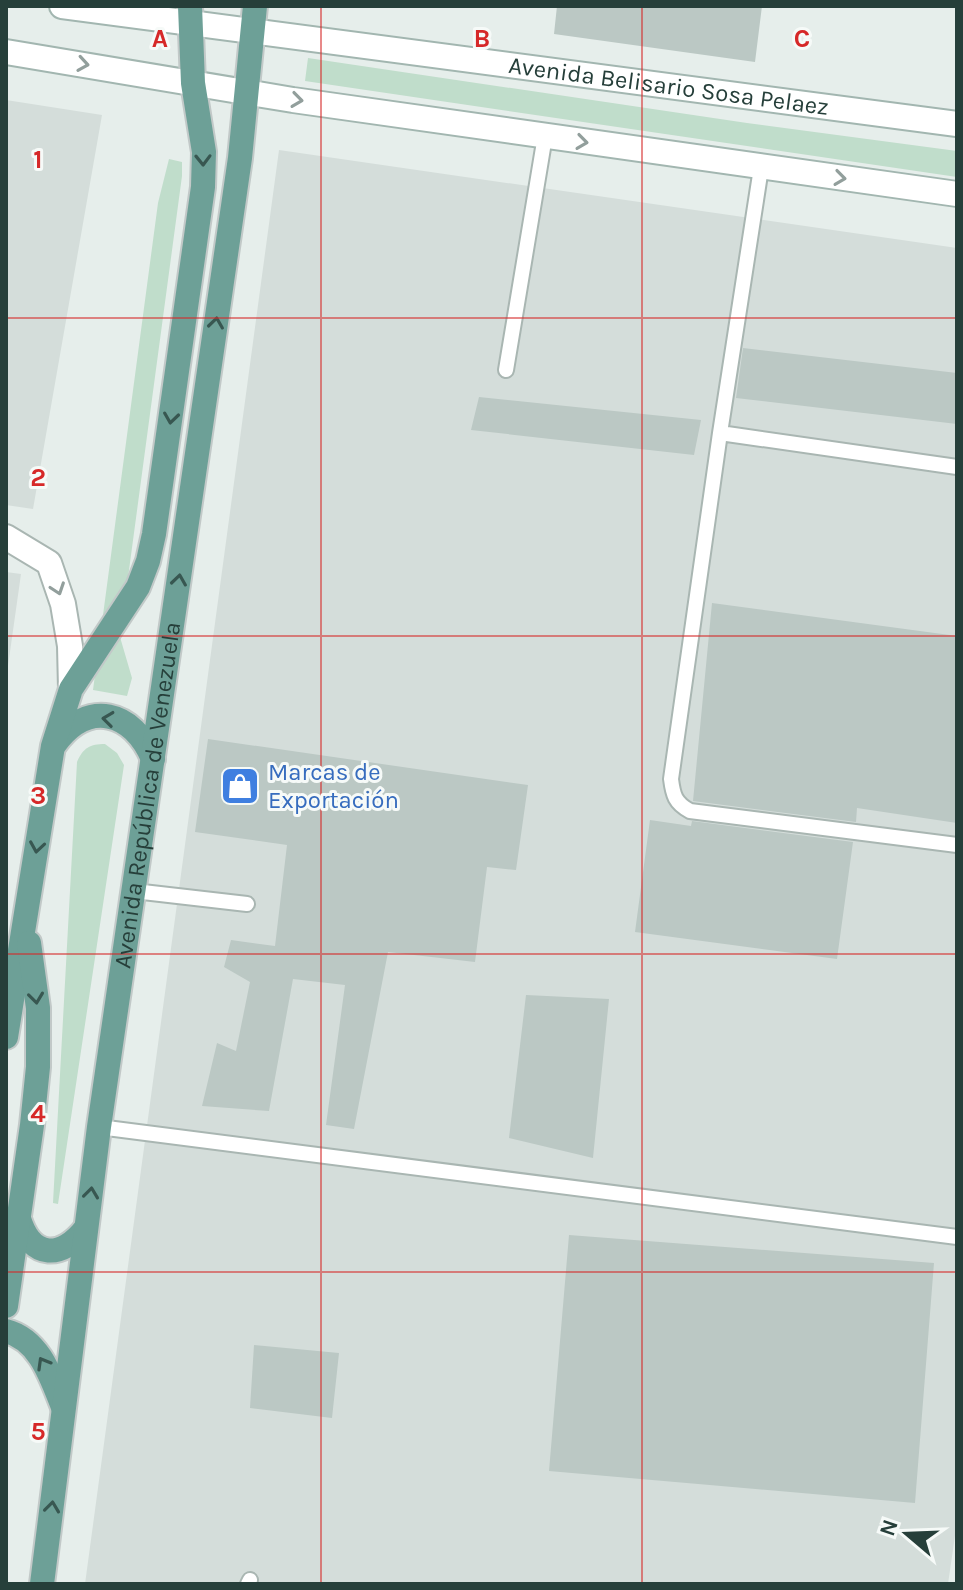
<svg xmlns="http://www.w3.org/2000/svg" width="963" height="1590" viewBox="0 0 963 1590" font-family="Karla,sans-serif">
  <rect width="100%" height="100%" fill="#e6eeeb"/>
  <path fill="#d4ddda" d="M6,100l96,15 -69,394 -27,-4z
    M279,150l678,98v1274l-9,62h-863z
    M6,572l15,2 -15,106z"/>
  <path fill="#c0ddcb" d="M308,58l439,65 210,28v26l-652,-96z
    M169,159l13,3v14l-62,461 12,41 -5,18 -34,-6 65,-487z
    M105,744l12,9 7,12 -66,439 -5,-1 24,-441c6,-14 13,-18 28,-18z"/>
  <path fill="#bbc8c4" d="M557,6h205l-7,56 -201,-28z
    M743,348l214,25v51l-221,-26z
    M479,397l222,23 -7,35 -223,-25z
    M712,603l245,33v187l-100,-15 -1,14 -163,-21z
    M208,739l320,46 -12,85 -29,-3 -12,95 -87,-10 -34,177 -28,-4 19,-140 -52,-6 -24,132 -67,-5 15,-63 19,8 14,-69 -26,-15 7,-27 44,6 12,-101 -92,-13z
    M650,820l41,6 1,-5 161,21 -16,117 -202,-27z
    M526,995l83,4 -16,159 -84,-20z
    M569,1235l365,28 -19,240 -366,-32z
    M254,1345l85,8 -7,65 -82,-10z"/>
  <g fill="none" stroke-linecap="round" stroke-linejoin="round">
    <g stroke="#a9b6b2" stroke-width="18">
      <path id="lane" d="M761,168l-41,265 -49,346c2,16 4,24 19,32l267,34
        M506,370l39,-234
        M720,433l237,34
        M134,891l113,13
        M99,1127l858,110
        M248,1584l2,-4"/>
    </g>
    <g stroke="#a9b6b2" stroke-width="28">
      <path id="street" d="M6,537l43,26 14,41 7,42 1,43"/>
    </g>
    <g stroke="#a2b6b0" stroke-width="28">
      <g id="secondary">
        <path id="s1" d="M62,6l895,118"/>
        <path d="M6,52l287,48 664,94"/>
      </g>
    </g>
    <g stroke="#c2c9c8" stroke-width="28">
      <g id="primary">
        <path d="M55,744c33,-45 78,-33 98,15"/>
        <path d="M6,1037l47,-291 18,-57 67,-102 10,-26 6,-27 49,-347 1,-35 -11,-69 -3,-77"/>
        <path d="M19,1219c13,41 43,40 67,9"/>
        <path d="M6,1306l26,-181 6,-58v-59l-9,-65"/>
        <path d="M6,1331c34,9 45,46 57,76"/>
        <path id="s2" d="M42,1584l57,-457 141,-969 15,-152"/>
      </g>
    </g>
    <use href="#lane" stroke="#fff" stroke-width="14"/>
    <use href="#street" stroke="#fff" stroke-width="24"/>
    <use href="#secondary" stroke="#fff" stroke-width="24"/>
    <use href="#primary" stroke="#6da097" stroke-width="24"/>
  </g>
  <defs><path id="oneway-chevron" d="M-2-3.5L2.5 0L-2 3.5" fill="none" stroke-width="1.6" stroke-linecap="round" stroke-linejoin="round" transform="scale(2)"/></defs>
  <g stroke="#929f9c">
    <use href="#oneway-chevron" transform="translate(83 64) rotate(9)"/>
    <use href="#oneway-chevron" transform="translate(297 100) rotate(8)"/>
    <use href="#oneway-chevron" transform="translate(582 142) rotate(8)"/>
    <use href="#oneway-chevron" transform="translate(840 178) rotate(8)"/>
    <use href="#oneway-chevron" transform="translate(58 589) rotate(71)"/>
  </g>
  <g stroke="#385751">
    <use href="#oneway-chevron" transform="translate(203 160) rotate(89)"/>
    <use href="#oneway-chevron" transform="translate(216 323) rotate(-82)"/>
    <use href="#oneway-chevron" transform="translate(171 418) rotate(98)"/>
    <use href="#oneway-chevron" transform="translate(179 580) rotate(-82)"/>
    <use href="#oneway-chevron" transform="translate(108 719) rotate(-173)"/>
    <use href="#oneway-chevron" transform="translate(37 847) rotate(99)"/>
    <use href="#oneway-chevron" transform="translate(36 998) rotate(83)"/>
    <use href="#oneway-chevron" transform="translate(91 1193) rotate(-83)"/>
    <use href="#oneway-chevron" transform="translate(43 1363) rotate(-120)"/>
    <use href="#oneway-chevron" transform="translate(52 1507) rotate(-83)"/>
  </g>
  <path fill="none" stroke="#d62828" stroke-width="2" stroke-opacity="0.55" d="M321,6v1578M642,6v1578M6,318h951M6,636h951M6,954h951M6,1272h951"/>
  <defs>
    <g id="shop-square" transform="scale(2)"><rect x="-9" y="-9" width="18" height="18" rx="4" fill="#3f7fe0" stroke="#f6faf8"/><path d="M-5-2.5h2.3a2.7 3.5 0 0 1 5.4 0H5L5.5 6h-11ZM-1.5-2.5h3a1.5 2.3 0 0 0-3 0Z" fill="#fff"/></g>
  </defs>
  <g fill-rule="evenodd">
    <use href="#shop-square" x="240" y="786"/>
  </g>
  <g text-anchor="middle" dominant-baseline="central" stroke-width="6" stroke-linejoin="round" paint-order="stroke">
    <g font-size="24" fill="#263f3a" stroke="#f6faf8">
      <text stroke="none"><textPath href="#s1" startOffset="612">Avenida Belisario Sosa Pelaez</textPath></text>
      <text stroke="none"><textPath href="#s2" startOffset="796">Avenida República de Venezuela</textPath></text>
    </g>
    <g font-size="24" fill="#366cbe" stroke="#f6faf8" text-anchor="start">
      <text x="268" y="772">Marcas de<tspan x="268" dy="28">Exportación</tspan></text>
    </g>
  </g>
  <g font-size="26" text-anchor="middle" font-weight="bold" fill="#d62828" stroke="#f6faf8" stroke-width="6" stroke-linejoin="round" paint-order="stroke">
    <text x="160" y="47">A</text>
    <text x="482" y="47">B</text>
    <text x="802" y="47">C</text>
    <text x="38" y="168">1</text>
    <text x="38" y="486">2</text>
    <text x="38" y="804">3</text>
    <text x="38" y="1122">4</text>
    <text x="38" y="1440">5</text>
  </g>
  <rect width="963" height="1590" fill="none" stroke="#263f3a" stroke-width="16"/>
  <g transform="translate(907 1534) rotate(289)" stroke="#f6faf8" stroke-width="6" paint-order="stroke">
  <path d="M0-6L14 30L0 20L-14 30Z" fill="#263f3a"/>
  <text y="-12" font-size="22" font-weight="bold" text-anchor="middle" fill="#263f3a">N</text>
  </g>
</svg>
